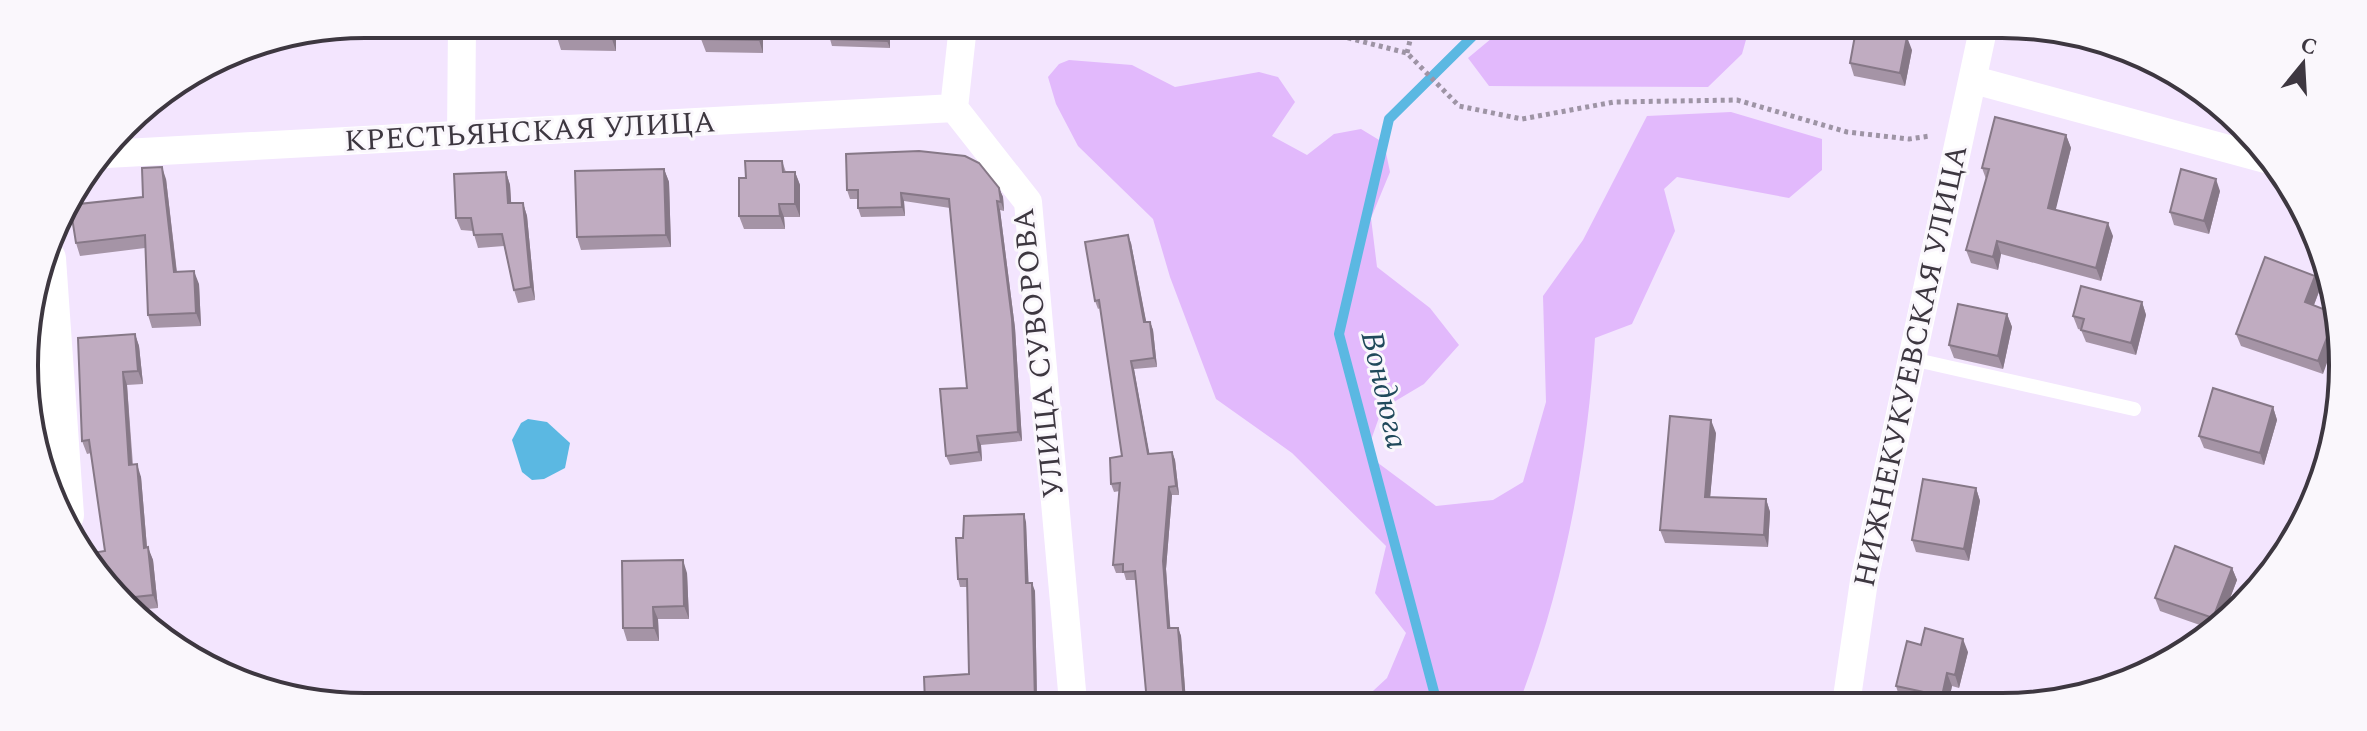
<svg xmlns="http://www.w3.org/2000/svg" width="2367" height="731" viewBox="0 0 2367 731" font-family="Spectral,serif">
  <rect width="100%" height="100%" fill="#f3e5fe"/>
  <path fill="#e2b9fc" d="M1504,28l245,1 -7,25 -34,33 -219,-1 -21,-28z
    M1069,60l63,5 43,22 84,-15 19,5 17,25 -23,34 35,19 27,-21 27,-5 23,14 6,29 -19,46 6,49 53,41 29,37 -35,39 -42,25 -16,45 70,52 57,-6 30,-18 23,-80 -3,-106 40,-56 64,-124 84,-4 91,27v31l-33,28 -112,-21 -13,12 11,42 -43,93 -37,14c-8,125 -31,248 -76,365h-159l27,-25 19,-45 -31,-40 11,-47 -94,-93 -76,-54 -46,-122 -17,-58 -75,-73 -22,-42 -8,-27 11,-13z"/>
  <path fill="#5bb8e2" d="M528,419l19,3 23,21 -5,25 -21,11 -12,1 -10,-8 -10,-32 9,-17z"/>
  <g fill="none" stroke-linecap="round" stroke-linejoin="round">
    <path stroke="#5bb8e2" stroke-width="10" d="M1437,703l-98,-369 50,-215 92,-91"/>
    <path stroke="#9e94a5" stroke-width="5" stroke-dasharray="4 4" stroke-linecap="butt" d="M1309,28l98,25 52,53 63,13 92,-17 123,-2 110,32 62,7 21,-3
      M1407,53l6,-25"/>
    <path stroke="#fff" stroke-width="14" d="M1912,359l222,50"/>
    <path stroke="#fff" stroke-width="28" d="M963,26l-9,82 74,94 45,500
      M1974,80l295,80
      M461,137l1,-113
      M106,154l848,-46
      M1846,704l18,-123 119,-551"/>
    <path stroke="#fff" stroke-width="40" d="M46,259l18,256"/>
  </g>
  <path fill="#a594a6" d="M557,25h59v26l-55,-1 -4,-13z
    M763,26v27l-57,-1 -5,-13z
    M830,26h60v22l-58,-2 -2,-7z
    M1912,50l-7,36 -51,-10 -4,-13z
    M2066,135l5,13 -16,62 58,26 -12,45 -100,-27 -3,16 -27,-7 -5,-13 20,-71 -4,-11z
    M782,161l4,11h9l5,13v32h-16l1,12h-41l-5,-13 7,-38z
    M664,169l5,13 2,65 -90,3 -4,-13z
    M506,172l4,13 1,18h12l4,13 8,84 -17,3 -4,-13 -10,-44 -26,2 -5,-17 -12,-1 -5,-12z
    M166,179l11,93 22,12 2,42 -49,2 -4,-13 -3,-67 -65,8 -4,-13 67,-46z
    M999,188l4,9 1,14 -4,-1 15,118 7,113 -41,4 1,16 -32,4 -4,-9 21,-68 -17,-180 -46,-7 1,15 -44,1 -3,-9v-9h-8l-3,-9z
    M2220,191l-11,43 -35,-9 -4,-13z
    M1131,243l15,79h4l3,8 4,37 -23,2 15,85 23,-2 3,8 4,35h-7l-6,74 4,59h8l3,8 5,66h-39l-11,-122h-10l-2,-7h-8l-3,-8 7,-74 -6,1 -3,-8 11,-28 -22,-148 -2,1 -3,-8z
    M2315,276l5,13 -6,16 9,69 -82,-28 -5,-12z
    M2142,302l4,13 -10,40 -50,-13 -5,-12 -3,-1 -5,-13z
    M2007,314l5,13 -9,42 -49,-11 -5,-13z
    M135,334l4,12 4,38 -16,1 6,80 8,12 6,70 6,13 5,48 -21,2 -43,-42 11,-17 -14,-98 -4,1 -5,-13z
    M2273,407l4,13 -13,45 -60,-17 -5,-12z
    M1716,433l-6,64 56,2 4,13 -2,35 -103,-4 -5,-13z
    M1976,488l4,13 -11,60 -53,-9 -4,-12z
    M1026,522l2,61 7,8 2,111h-112l44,-28 -2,-87h-7l-2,-8z
    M2232,568l5,12 -18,47 -5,3 -54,-19 -5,-13z
    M687,573l2,46h-31l1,22h-32l-4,-13z
    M1921,645l47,7 -9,36 -7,-2 -4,18h-25l-23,-5 -4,-13z"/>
  <path fill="#867887" d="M612,25h4v26l-4,-12z
    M759,26h4v27l-4,-13z
    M888,26h2v22l-3,-7z
    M1907,37l5,13 -7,36 -5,-13z
    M2066,135l5,13 -18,73 -5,-13z
    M162,167l4,12 12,105 -4,-12z
    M664,169l5,13 2,65 -5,-12z
    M506,172l4,13 2,30 -4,-12z
    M795,172l5,13v32l-5,-13z
    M2216,179l4,12 -11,43 -5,-13z
    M999,188l4,9 1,14 -3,-9z
    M901,193l3,8 1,15 -3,-9z
    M997,201l3,9 15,118 7,113 -4,-9z
    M523,203l4,13 8,84 -4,-13z
    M779,204l5,13 1,12 -5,-13z
    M2108,223l5,13 -12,45 -5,-13z
    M1128,235l3,8 17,88 -4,-9z
    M1997,241l4,13 -3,16 -5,-13z
    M194,271l5,13 2,42 -5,-13z
    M2315,276l5,13 -10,26 -5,-13z
    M2142,302l4,13 -10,40 -5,-12z
    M2007,314l5,13 -9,42 -5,-13z
    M2336,314v24l-13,36 -5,-13z
    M1150,322l3,8 4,37 -3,-9z
    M135,334l4,12 4,38 -5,-13z
    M1131,361l3,8 17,93 -3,-8z
    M123,372l4,13 6,93 -4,-13z
    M2273,407l4,13 -13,45 -4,-12z
    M1711,420l5,13 -7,77 -4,-13z
    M977,436l4,9 1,16 -3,-9z
    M1172,452l3,8 4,35 -3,-9z
    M137,464l4,13 7,83 -4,-12z
    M1169,487l3,8 -6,74 5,68 -3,-9 -5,-67z
    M1976,488l4,13 -11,60 -5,-12z
    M1766,499l4,13 -2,35 -4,-12z
    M1024,514l2,8 3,69 -3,-8z
    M148,547l5,13 5,48 -5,-13z
    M683,560l4,13 2,46 -5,-13z
    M2232,568l5,12 -18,47 -3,2 -3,-11z
    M1032,583l3,8 2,111h-2z
    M653,607l5,12 1,22 -5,-13z
    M1178,628l3,8 5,66h-2z
    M1963,639l5,13 -9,36 -4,-13z
    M1947,673l5,13 -4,18h-3l-3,-8z"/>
  <path fill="#c0acc1" stroke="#867887" stroke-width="2" d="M557,25h55v14l-55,-2z
    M702,25l57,1v14l-58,-1z
    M830,26h58l-1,15 -57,-2z
    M1856,30h14l37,7 -7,36 -50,-10z
    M1995,117l71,18 -18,73 60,15 -12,45 -99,-27 -4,16 -27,-7 23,-81 -7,-1z
    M919,151l46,5 14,7 20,25 2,14 -4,-1 15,118 6,113 -41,4 2,16 -33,4 -6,-67 27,-1 -18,-189 -48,-6 1,14 -44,1v-18h-11l-1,-36z
    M745,161h37l1,11h12v32h-16l1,12h-41v-38h7z
    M162,167l12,105 20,-1 2,42 -48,2 -3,-80 -69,8 -6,-38 73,-8 -1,-29z
    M664,169l2,66 -89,2 -2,-66z
    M2181,169l35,10 -12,42 -34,-9z
    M506,172l2,31h15l8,84 -17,3 -12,-56 -28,1 -3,-17h-15l-2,-44z
    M1128,235l16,87h6l4,36 -23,3 17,93 24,-2 4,34 -7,1 -6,74 5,67h10l6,74h-37l-12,-131 -12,1v-8l-10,1 7,-82 -9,1 -1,-26 12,-2 -23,-156 -4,1 -10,-59z
    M2265,257l50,19 -10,26 31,12 -18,47 -82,-27z
    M2081,286l61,16 -11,41 -50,-13 3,-11 -11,-3z
    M1958,304l49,10 -9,42 -49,-11z
    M135,334l3,37 -15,1 6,93 8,-1 7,84 4,-1 5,48 -28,3 -31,-30 -2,-15 13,-2 -16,-111 -7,1 -4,-103z
    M2213,388l60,19 -13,46 -61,-17z
    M1670,416l41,4 -6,77 61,2 -2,36 -104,-5z
    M1923,479l53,9 -12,61 -52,-9z
    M1024,514l2,69h6l3,119h-110l-1,-25 45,-3 -2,-95h-9l-2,-41h7l1,-22z
    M2175,546l57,22 -19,50 -58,-20z
    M683,560l1,46 -31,1 1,21h-31l-1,-67z
    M1925,628l38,11 -8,36 -8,-2 -5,23 -46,-10 11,-45 14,4z"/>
  <g text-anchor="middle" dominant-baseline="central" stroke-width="6" stroke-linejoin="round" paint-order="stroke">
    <g font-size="30" fill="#3d3740" stroke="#faf7fc">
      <text transform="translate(530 132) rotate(-3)">КРЕСТЬЯНСКАЯ УЛИЦА</text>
      <text transform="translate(1039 353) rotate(-96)">УЛИЦА СУВОРОВА</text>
      <text transform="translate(1911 366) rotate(-78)">НИЖНЕКУКУЕВСКАЯ УЛИЦА</text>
    </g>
    <g font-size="32" font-style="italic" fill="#20495b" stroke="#faf7fc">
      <text transform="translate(1384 390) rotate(77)">Вондюга</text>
    </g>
  </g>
  <path d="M0 0H2367V731H0ZM365 38H2002A327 327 0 0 1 2329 365V366A327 327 0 0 1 2002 693H365A327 327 0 0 1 38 366V365A327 327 0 0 1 365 38Z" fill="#faf7fc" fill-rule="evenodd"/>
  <path fill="none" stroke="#3d3740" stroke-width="4" d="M365 38H2002A327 327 0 0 1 2329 365V366A327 327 0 0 1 2002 693H365A327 327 0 0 1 38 366V365A327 327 0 0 1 365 38Z"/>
  <g transform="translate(2303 64) rotate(18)" stroke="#faf7fc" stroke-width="6" paint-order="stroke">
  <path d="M0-6L14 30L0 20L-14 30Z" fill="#3d3740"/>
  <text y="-12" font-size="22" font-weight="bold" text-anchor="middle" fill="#3d3740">С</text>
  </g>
</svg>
